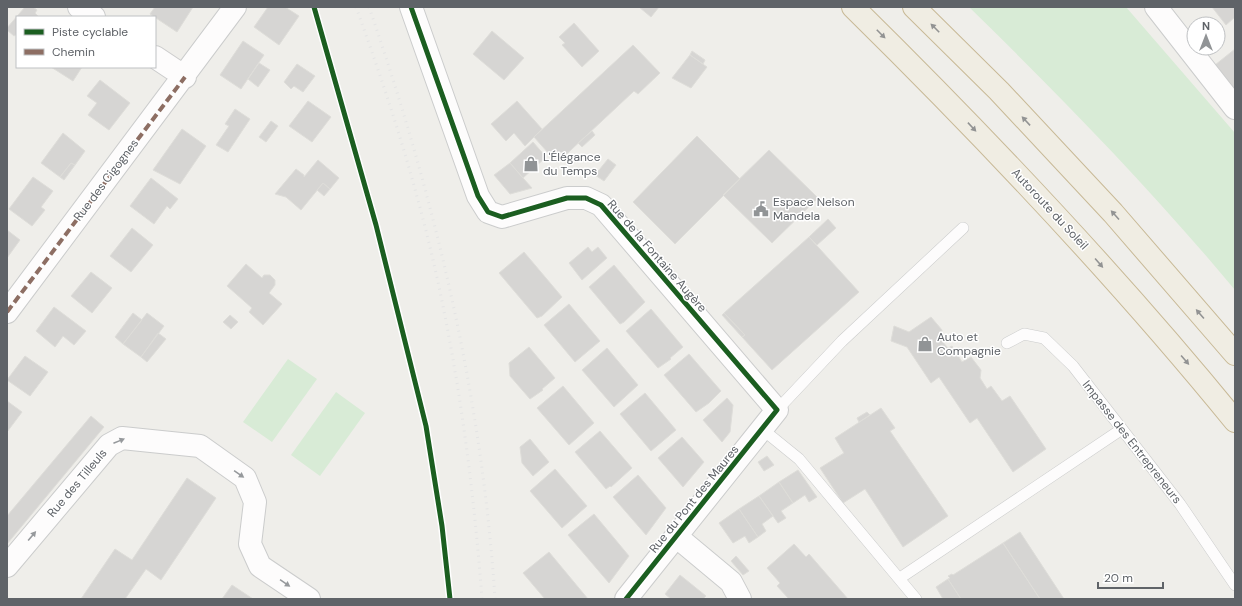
<svg xmlns="http://www.w3.org/2000/svg" width="1242" height="606" viewBox="0 0 1242 606" font-family="'DM Sans',sans-serif">
  <rect width="100%" height="100%" fill="#efeeea"/>
  <path fill="#d8ebd6" d="M969,7h157l109,126v157c-83,-100 -174,-193 -266,-283z
    M288,359l29,20 -45,63 -29,-20z
    M336,392l29,21 -45,63 -29,-21z"/>
  <path fill="#d6d5d3" stroke="#deddd9" d="M25,7h8l4,3 -2,3 4,4h-22v17l-3,2 -7,-6v-2z
    M155,7h38l-16,25 -27,-18z
    M268,7h17l14,9 -20,29 -25,-18z
    M639,7h20l-8,10z
    M1212,7h23v10l-9,8z
    M574,23l25,28 -17,16 -20,-22 3,-2 -6,-6z
    M492,31l32,27 -20,22 -31,-26z
    M243,41l21,14 -23,34 -21,-14z
    M633,45l27,28 -22,21 -4,-3 -77,72 -23,-26z
    M1235,49v41l-20,-25z
    M692,51l13,9 -2,4 -13,-9z
    M690,55l17,12 -16,21 -19,-10z
    M259,63l11,7 -12,17 -10,-8z
    M297,64l18,12 -12,16 -9,-6 -3,3 -7,-7z
    M51,67h31l-9,14z
    M100,80l30,23 -21,27 -21,-15 9,-12 -10,-7z
    M308,101l23,16 -19,25 -23,-16z
    M517,101l25,28 -17,17 -11,-13 -8,8 -15,-17z
    M235,109l15,10 -22,33 -12,-7 13,-19 -4,-2z
    M271,121l7,5 -12,16 -7,-5z
    M182,129l24,17 -26,38 -27,-14z
    M592,131l3,4 -13,12 -4,-4z
    M63,133l22,18 -10,14 -4,-2 -11,14 -19,-14z
    M697,136l43,43 -65,65 -42,-42z
    M533,142l13,15 -23,21 -13,-15z
    M769,150l49,48 -46,45 -49,-48z
    M608,159l8,6 -12,16 -9,-6z
    M318,160l21,18 -9,11 -7,-6 -22,27 -15,-13 -11,-3 21,-25 8,6v2z
    M71,163l4,2 -11,15 -4,-3z
    M510,163l13,15 9,10 -22,6 -16,-19z
    M33,177l20,14 -12,16 4,3 -13,16 -23,-17z
    M151,178l27,21 -8,10 -3,-3 -13,18 -24,-18z
    M323,183l7,6 -6,7 -7,-6z
    M828,219l8,9 -19,17 -8,-8z
    M132,228l21,17 -22,27 -21,-16z
    M7,230l13,10 -13,18z
    M809,237l50,55 -87,78 -30,-33 3,-2 -21,-22z
    M588,247l4,5 6,-5 9,11 -25,22 -13,-17z
    M524,252l38,45 -20,19 -5,2 -38,-45z
    M246,264l16,14 2,-3h6l5,5v5l-6,8 13,11 -19,21 -14,-13 3,-4 -25,-22z
    M614,265l31,37 -21,20 -4,2 -31,-37z
    M91,272l21,16 -20,25 -21,-17z
    M569,304l31,37 -25,21 -31,-37z
    M54,307l32,24 -12,14 -11,-9 -8,11 -19,-16z
    M651,309l32,38 -13,11 1,1 -13,9 -32,-37z
    M133,313l9,7 -19,24 -8,-7z
    M147,313l17,13 -23,31 -18,-13z
    M724,313l21,22 -3,2 -20,-22z
    M230,315l8,7 -7,7 -8,-7z
    M931,317l11,13 -1,10 7,8 4,-2 10,16 9,-5 10,13 -1,8 7,11 4,-3 11,15 8,-5 36,53 -33,23 -36,-54 -7,5 -31,-46 -8,6 -24,-36 -16,-6 3,-15 15,6z
    M158,333l8,6 -19,23 -6,-5z
    M529,347l26,31 -13,11 1,1 -13,9 -20,-23 -1,-13z
    M607,348l31,37 -24,22 -32,-37z
    M689,354l32,37 -12,12 -13,9 -32,-37z
    M25,356l23,16 -18,24 -23,-16z
    M563,386l31,37 -25,22 -32,-37z
    M645,393l31,37 -25,21 -31,-37z
    M727,398l6,7 -3,27 -8,10 -19,-22z
    M7,401l15,11 -15,20z
    M881,408l14,20 -5,3 58,85 -45,31 -38,-58 -22,14 -23,-35 24,-15 -9,-15z
    M867,412l3,3 -11,7 -2,-4z
    M91,416l13,11 -97,117v-28z
    M600,431l32,37 -21,19 -1,-1 -4,3 -31,-37z
    M682,437l22,25 -21,25 -25,-29z
    M530,439l19,23 -16,14 -11,-13 -2,-16z
    M767,456l7,9 -10,6 -6,-9z
    M555,469l32,37 -25,22 -32,-37z
    M798,470l19,27 -8,5 -4,-7 -12,8 -14,-21z
    M638,475l28,33 -20,27 -33,-38z
    M187,478l29,20 -55,82 -15,-11 -21,30h-44l34,-50 17,11z
    M779,482l14,21 -12,8 5,7 -8,5 -19,-27z
    M759,496l14,20 -11,8 4,7 -8,6 -19,-28z
    M739,509l19,28 -9,6 -4,-7 -12,7 -14,-20z
    M594,514l35,42 -20,27 -41,-48z
    M1020,532l44,67h-24l-37,-56z
    M1003,543l37,56h-79l-13,-20 2,-1 -2,-2 4,-2 1,1z
    M794,544l12,13 3,-3 39,45h-59l-12,-13 3,-3 -13,-15z
    M549,552l39,47h-43l-22,-26z
    M736,556l13,15 -6,4 -12,-14z
    M680,575l26,21 -3,3h-32l-6,-5z
    M948,579l13,20h-18l-7,-12z
    M232,585l21,14h-31z"/>
  <g fill="none" stroke-linecap="round" stroke-linejoin="round">
    <g stroke="#cbcccc" stroke-width="12">
      <path id="service" d="M1007,343l17,-9 20,4 29,28 107,138 55,81
        M777,410l65,-69 121,-113
        M762,429l37,30 117,140
        M900,578l222,-149"/>
    </g>
    <g stroke="#cbcccc" stroke-width="24">
      <path id="minor" d="M79,7l15,10
        M411,7l67,189 10,16 14,5 65,-19h19l15,7 176,205 -151,189
        M1156,7l79,101
        M155,57l30,20
        M7,312l228,-305
        M677,537l54,45 9,17
        M7,566l102,-121 13,-7 78,8 45,32 10,24 -5,42 10,22 49,33"/>
    </g>
    <g stroke="#c8b996" stroke-width="24">
      <path id="motorway" d="M853,7c134,132 263,268 382,414
        M914,7l85,84 114,122 122,141"/>
    </g>
    <use href="#service" stroke="#fdfcfc" stroke-width="11"/>
    <use href="#minor" stroke="#fdfcfc" stroke-width="22"/>
    <use href="#motorway" stroke="#f0ede3" stroke-width="22"/>
    <path stroke="#e4e4e4" stroke-width="3" stroke-dasharray="1 5" stroke-linecap="butt" d="M356,7c22,61 43,123 60,186 36,129 56,272 66,406
      M369,7c66,191 113,390 126,592"/>
    <path stroke="#8d6e63" stroke-width="4" stroke-dasharray="8 4" stroke-linecap="butt" d="M7,312l178,-235"/>
    <g stroke="#fff" stroke-width="8">
      <path id="cycleway" d="M314,7l62,218 50,201 16,100 8,73
        M411,7l67,189 10,16 14,5 65,-19h19l15,7 176,205 -151,189"/>
    </g>
    <use href="#cycleway" stroke="#1b5e20" stroke-width="5"/>
  </g>
  <defs><path id="oneway-solid" d="M-6-.8H1V-3.2L6.5 0L1 3.2V.8H-6Z"/></defs>
  <g fill="#929393">
    <use href="#oneway-solid" transform="translate(935 28) rotate(-135)"/>
    <use href="#oneway-solid" transform="translate(881 34) rotate(45)"/>
    <use href="#oneway-solid" transform="translate(1026 121) rotate(-133)"/>
    <use href="#oneway-solid" transform="translate(972 127) rotate(47)"/>
    <use href="#oneway-solid" transform="translate(1115 215) rotate(-132)"/>
    <use href="#oneway-solid" transform="translate(1099 263) rotate(49)"/>
    <use href="#oneway-solid" transform="translate(1200 314) rotate(-131)"/>
    <use href="#oneway-solid" transform="translate(1185 360) rotate(49)"/>
  </g>
  <g fill="#96999c">
    <use href="#oneway-solid" transform="translate(119 441) rotate(-22)"/>
    <use href="#oneway-solid" transform="translate(239 474) rotate(35)"/>
    <use href="#oneway-solid" transform="translate(32 536) rotate(-50)"/>
    <use href="#oneway-solid" transform="translate(285 583) rotate(34)"/>
  </g>
  <defs>
    <g id="shop-bare" transform="scale(1.2)"><path d="M-5-2.5h2.3a2.7 3.5 0 0 1 5.4 0H5L5.5 6h-11ZM-1.5-2.5h3a1.5 2.3 0 0 0-3 0Z" fill="#919496" stroke="#fff" stroke-width="2.5" paint-order="stroke"/></g>
    <g id="civic-bare" transform="scale(1.2)"><path d="M-.6-6.5H3V-4.5H.6V-3L4-1V1h2V6H-6V1h2V-1L-.6-3ZM-1.2 2.5V6h2.4V2.5Z" fill="#919496" stroke="#fff" stroke-width="2.5" paint-order="stroke"/></g>
  </defs>
  <g fill-rule="evenodd">
    <use href="#shop-bare" x="531" y="164"/>
    <use href="#civic-bare" x="761" y="209"/>
    <use href="#shop-bare" x="925" y="344"/>
  </g>
  <g text-anchor="middle" dominant-baseline="central" stroke-width="3" stroke-linejoin="round" paint-order="stroke">
    <g font-size="12" fill="#5f6368" stroke="#fff" text-anchor="start">
      <text x="543" y="157">L'Élégance<tspan x="543" dy="14">du Temps</tspan></text>
      <text x="773" y="202">Espace Nelson<tspan x="773" dy="14">Mandela</tspan></text>
      <text x="937" y="337">Auto et<tspan x="937" dy="14">Compagnie</tspan></text>
    </g>
    <g font-size="12" fill="#5f6368" stroke="#fff">
      <text transform="translate(106 180) rotate(-53)">Rue des Cigognes</text>
      <text transform="translate(1050 209) rotate(47)">Autoroute du Soleil</text>
      <text transform="translate(657 256) rotate(49)">Rue de la Fontaine Augère</text>
      <text transform="translate(1132 442) rotate(52)">Impasse des Entrepreneurs</text>
      <text transform="translate(77 483) rotate(-50)">Rue des Tilleuls</text>
      <text transform="translate(694 499) rotate(-51)">Rue du Pont des Maures</text>
    </g>
  </g>
  <rect width="1242" height="606" fill="none" stroke="#5f6368" stroke-width="16"/>
  <rect x="16" y="16" width="140" height="52" fill="#ffffff" stroke="#bfc1c3"/>
  <rect x="24" y="29" width="20" height="6" fill="#1b5e20" stroke="#bfc1c3"/>
  <text x="52" y="36" font-size="12" fill="#5f6368">Piste cyclable</text>
  <rect x="24" y="49" width="20" height="6" fill="#8d6e63" stroke="#bfc1c3"/>
  <text x="52" y="56" font-size="12" fill="#5f6368">Chemin</text>
  <g transform="translate(1206 36)"><circle r="19" fill="#ffffff" stroke="#bfc1c3"/>
  <path d="M0-3L7 15L0 10L-7 15Z" fill="#919496"/>
  <text y="-6" font-size="11" font-weight="bold" text-anchor="middle" fill="#5f6368">N</text>
  </g>
  <path d="M1098 582v6h65v-6" fill="none" stroke="#5f6368" stroke-width="2"/>
  <text x="1104" y="582" font-size="12" fill="#5f6368" stroke="#ffffff" stroke-width="3" paint-order="stroke">20 m</text>
</svg>
